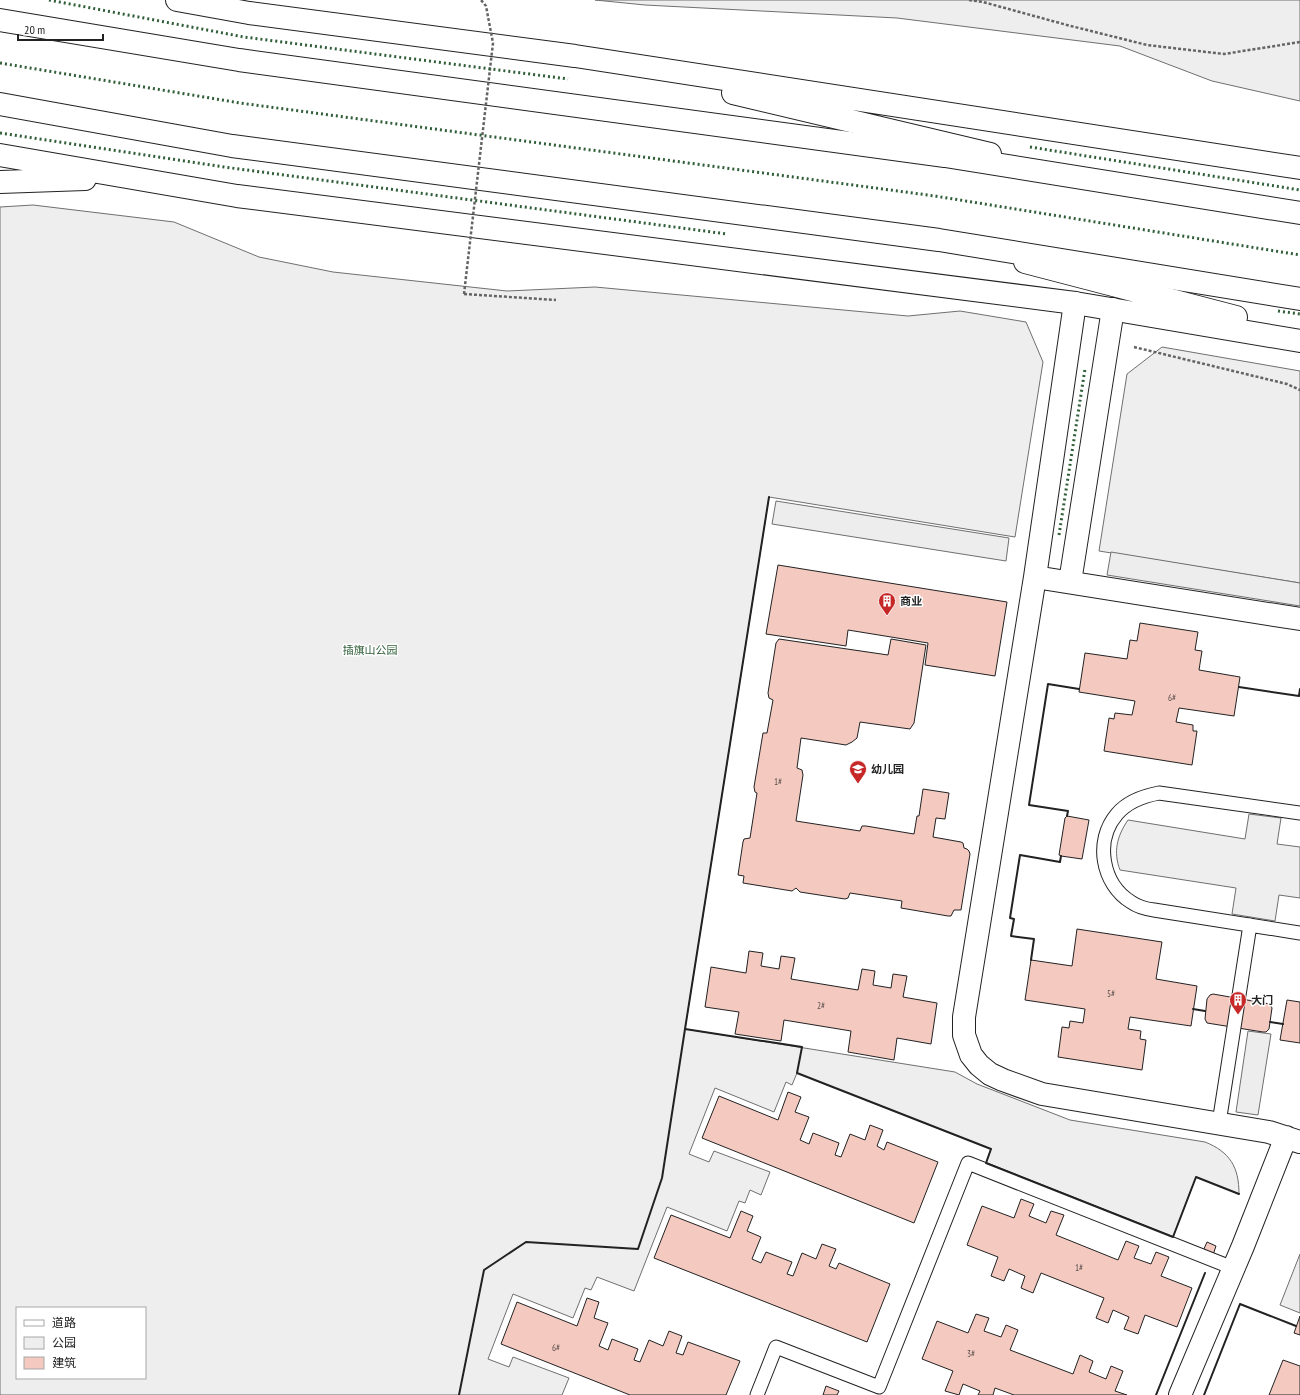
<svg xmlns="http://www.w3.org/2000/svg" width="1300" height="1395" viewBox="0 0 1300 1395" font-family="'PT Sans Narrow','Noto Sans SC',sans-serif">
  <rect width="100%" height="100%" fill="#fff"/>
  <path fill="#eee" stroke="#6f6f6f" fill-rule="evenodd" d="M595,0h705v101l-88,-20 -92,-35 -223,-28 -252,-13z
    M33,205l141,17 85,35 74,15 174,19 88,-4 313,29 52,-5 66,11 17,40 -28,175 -246,-40 -84,532 270,43 22,12 93,36 135,22c25,10 34,25 34,52l-43,-17 -23,60 -187,-74 5,-14 -194,-76 -5,12 -6,-3 -12,30 -59,-24 -26,66 20,8 5,-11 56,21 -9,23 -11,-5 -5,13 -6,-2 -12,30 -60,-24 -33,84 -37,-14 -6,13 -6,-2 -12,30 -60,-24 -25,65 21,8 4,-10 56,21 -7,17h-562v-1188zM17,1308h128v70h-128z
    M1162,347l138,24v212l-201,-32 28,-177z
    M1249,814l32,4 -4,26 23,3v51l-21,-3 -4,26 -43,-7 4,-26 -116,-18c-7,-18 -3,-34 8,-50l117,19z"/>
  <path fill="#ededed" stroke="#6f6f6f" d="M776,501l233,37 -3,23 -234,-37z
    M1111,552l189,31v23l-193,-31z
    M1248,1031l23,3 -13,81 -22,-3z
    M1300,1254v59l-20,-8z"/>
  <path fill="#f3c9c0" stroke="#222" d="M778,565l229,37 -12,74 -70,-11 3,-22 -80,-13 -2,16 -80,-12z
    M1140,623l58,9 -3,18 7,1 -3,19 41,7 -6,39 -55,-8 -3,14 17,3v6h4l-5,34 -88,-14 5,-33 5,1 1,-6 17,2 3,-14 -56,-9 6,-39 42,6 3,-19 7,1z
    M779,639l109,16 3,-16 35,6 -12,78 -4,6 -50,-7 -3,16 -5,4 -6,3 -45,-7 -4,30 5,2 1,5 -7,46 64,10 2,-5h4l48,8 3,-18h2l4,-27 26,4 -4,26 -9,-1 -3,19 28,5 2,1 1,5 3,1 2,2 1,3 -9,56h-7l-3,6h-3l-47,-8 1,-7 -52,-8 -2,5 -3,1 -45,-7 -4,-4 -4,3 -49,-8 1,-7 -6,-1 5,-33 1,-3 6,-1 7,-45 -2,-1 -1,-5 9,-54h4l6,-33 -4,-2 -1,-5 8,-50z
    M1067,816l22,4 -7,39 -21,-3 -2,-1 6,-37z
    M1077,929l85,13 -6,37 41,7 -6,40 -61,-9 -2,12 13,2 -1,8 6,1 -4,30 -84,-13 4,-30 7,1 1,-7 13,2 2,-14 -60,-9 6,-40 41,6z
    M749,951l14,2 -2,13 18,3 2,-13 14,2 -4,21 67,11 4,-21 13,2 -2,14 18,3 2,-14 14,2 -4,21 34,6 -6,41 -34,-6 -3,22 -46,-8 3,-21 -67,-11 -3,21 -46,-7 4,-22 -34,-5 6,-40 35,6z
    M1213,994l57,10 2,4 -3,21 -3,3h-3l-56,-9 -2,-4 2,-20 3,-4z
    M1287,1000l13,2v41l-20,-3z
    M788,1092l13,5 -6,15 14,5 -9,23 9,4 4,-11 26,10 -4,12 6,2 9,-23 15,6 5,-15 13,5 -6,16 7,4 3,-8 51,20 -24,61 -212,-85 17,-42 59,24z
    M1021,1199l13,5 -5,12 17,7 5,-12 13,4 -8,20 62,25 8,-19 13,5 -5,12 17,6 5,-12 13,5 -8,19 31,12 -15,39 -32,-12 -7,19 -14,-5 5,-12 -16,-7 -5,13 -12,-5 8,-20 -63,-25 -8,20 -12,-5 4,-12 -16,-7 -5,12 -13,-5 7,-19 -31,-12 15,-39 32,12z
    M741,1211l12,5 -6,15 14,6 -9,22 9,4 5,-11 26,10 -5,12 6,2 9,-23 14,6 6,-15 14,5 -7,17 7,3 3,-6 51,21 -23,58 -213,-84 17,-43 59,23z
    M1207,1242l9,4 -3,9 -10,-4z
    M587,1298l12,4 -5,16 14,5 -9,23 9,4 4,-11 26,10 -4,11 6,2 9,-22 14,6 6,-15 13,5 -6,17 7,2 5,-13 52,19 -14,34h-96l-129,-51 16,-42 60,24z
    M976,1314l13,4 -5,13 17,6 5,-12 12,5 -8,20 63,24 7,-19 13,6 -4,11 17,7 5,-13 12,5 -8,20 12,4h-113l-19,-7 -2,7h-15l2,-4 -17,-7 -4,11 -14,-4 8,-20 -31,-12 15,-38 31,12z
    M1300,1316v19l-6,-2z
    M1283,1360l17,6v29h-31z
    M826,1386l13,5 -2,4h-14z"/>
  <g fill="none" stroke-linecap="round" stroke-linejoin="round">
    <g stroke="#222" stroke-width="15">
      <path id="service" d="M1300,813l-141,-20c-16,3 -31,8 -42,21 -23,27 -15,70 14,88 7,5 15,7 23,8l146,23
        M1219,1123l31,-198
        M757,1395l19,-48 103,40 89,-224 265,105"/>
    </g>
    <g stroke="#222" stroke-width="24">
      <path id="minor" d="M1075,303l-40,274 -71,440v18l7,20 8,10 11,9 13,6 39,14 227,38 31,10
        M1035,577l265,42
        M1070,582l43,-273
        M1180,1395l63,-149 43,-109"/>
    </g>
    <g stroke="#222" stroke-width="24">
      <path id="tertiary" d="M177,0l72,13 326,43 725,112
        M733,93l257,61
        M0,155l237,41 838,107 225,38
        M0,182l85,-3
        M1025,262l211,55"/>
    </g>
    <g stroke="#222" stroke-width="24">
      <path id="trunk" d="M0,20l239,40 706,96 355,57
        M0,104l232,42 707,94 361,59"/>
    </g>
    <path stroke="#646464" stroke-width="2.5" stroke-dasharray="3 2" stroke-linecap="butt" d="M969,0l14,2 84,23 80,20 77,9 76,-12
      M464,294l92,6
      M1134,347l153,37 13,6"/>
    <use href="#service" stroke="#fff" stroke-width="13"/>
    <use href="#minor" stroke="#fff" stroke-width="22"/>
    <use href="#tertiary" stroke="#fff" stroke-width="22"/>
    <use href="#trunk" stroke="#fff" stroke-width="22"/>
    <path stroke="#646464" stroke-width="2.5" stroke-dasharray="3 2" stroke-linecap="butt" d="M464,294l29,-251 -7,-37 -5,-6"/>
    <path stroke="#2f5e38" stroke-width="3" stroke-dasharray="2 3" stroke-linecap="butt" d="M49,0l195,37 324,42
      M0,63l240,40 695,93 365,59
      M0,133l224,34 503,67
      M1030,147l270,43
      M1278,311l22,3
      M1059,535l26,-166"/>
    <path stroke="#222" stroke-width="2" d="M1239,687l60,9 1,-7
      M1067,816l1,-5 -39,-6 19,-121 31,5
      M1031,960l3,-21 -23,-3 3,-17 -4,-1 10,-63 40,7 1,-6
      M1193,1009l12,2
      M1270,1022l13,2
      M685,1029l84,-532
      M459,1395l25,-125 42,-28 112,7 24,-71 23,-149 117,18 -5,26 194,76 -5,14 187,74 23,-60 43,17
      M1156,1395l49,-122
      M1204,1395l36,-91 56,22"/>
  </g>
  <defs>
    <g id="building-pin" transform="scale(0.9)"><path d="M0 17L-7.5 6A9.5 9.5 0 1 1 7.5 6Z" fill="#c62828" stroke="#fff"/><path d="M-4-6H4V6H1V3H-1V6H-4ZM-2.5-4.3h1.7v1.8h-1.7ZM.8-4.3h1.7v1.8H.8ZM-2.5-1h1.7V.8h-1.7ZM.8-1h1.7V.8H.8Z" fill="#fff"/></g>
    <g id="school-pin" transform="scale(0.9)"><path d="M0 17L-7.5 6A9.5 9.5 0 1 1 7.5 6Z" fill="#c62828" stroke="#fff"/><path d="M0-5L7-2L0 1L-7-2ZM-4 1L0 2.5L4 1V4Q0 6-4 4Z" fill="#fff"/></g>
  </defs>
  <g fill-rule="evenodd">
    <use href="#building-pin" x="887" y="601"/>
    <use href="#school-pin" x="858" y="769"/>
    <use href="#building-pin" x="1238" y="1000"/>
  </g>
  <g text-anchor="middle" dominant-baseline="central" stroke-width="3" stroke-linejoin="round" paint-order="stroke">
    <g font-size="9" fill="#564c4a">
      <text x="1172" y="697">6#</text>
      <text x="778" y="781">1#</text>
      <text x="1111" y="993">5#</text>
      <text x="821" y="1005">2#</text>
      <text x="1079" y="1267">1#</text>
      <text x="556" y="1347">6#</text>
      <text x="971" y="1353">3#</text>
    </g>
    <g font-size="11" font-weight="bold" fill="#222" stroke="#fff" text-anchor="start">
      <text x="900" y="601">商业</text>
      <text x="871" y="769">幼儿园</text>
      <text x="1251" y="1000">大门</text>
    </g>
    <g font-size="11" fill="#2f5e38" stroke="#fff">
      <text x="370" y="650">插旗山公园</text>
    </g>
  </g>
  <rect x="16" y="1307" width="130" height="72" fill="#ffffff" stroke="#a7a7a7"/>
  <rect x="24" y="1320" width="20" height="6" fill="#ffffff" stroke="#a7a7a7"/>
  <text x="52" y="1327" font-size="12" fill="#222222">道路</text>
  <rect x="24" y="1337" width="20" height="12" fill="#eeeeee" stroke="#a7a7a7"/>
  <text x="52" y="1347" font-size="12" fill="#222222">公园</text>
  <rect x="24" y="1357" width="20" height="12" fill="#f3c9c0" stroke="#a7a7a7"/>
  <text x="52" y="1367" font-size="12" fill="#222222">建筑</text>
  <path d="M18 34v6h85v-6" fill="none" stroke="#222222" stroke-width="2"/>
  <text x="24" y="34" font-size="12" fill="#222222" stroke="#ffffff" stroke-width="3" paint-order="stroke">20 m</text>
</svg>
